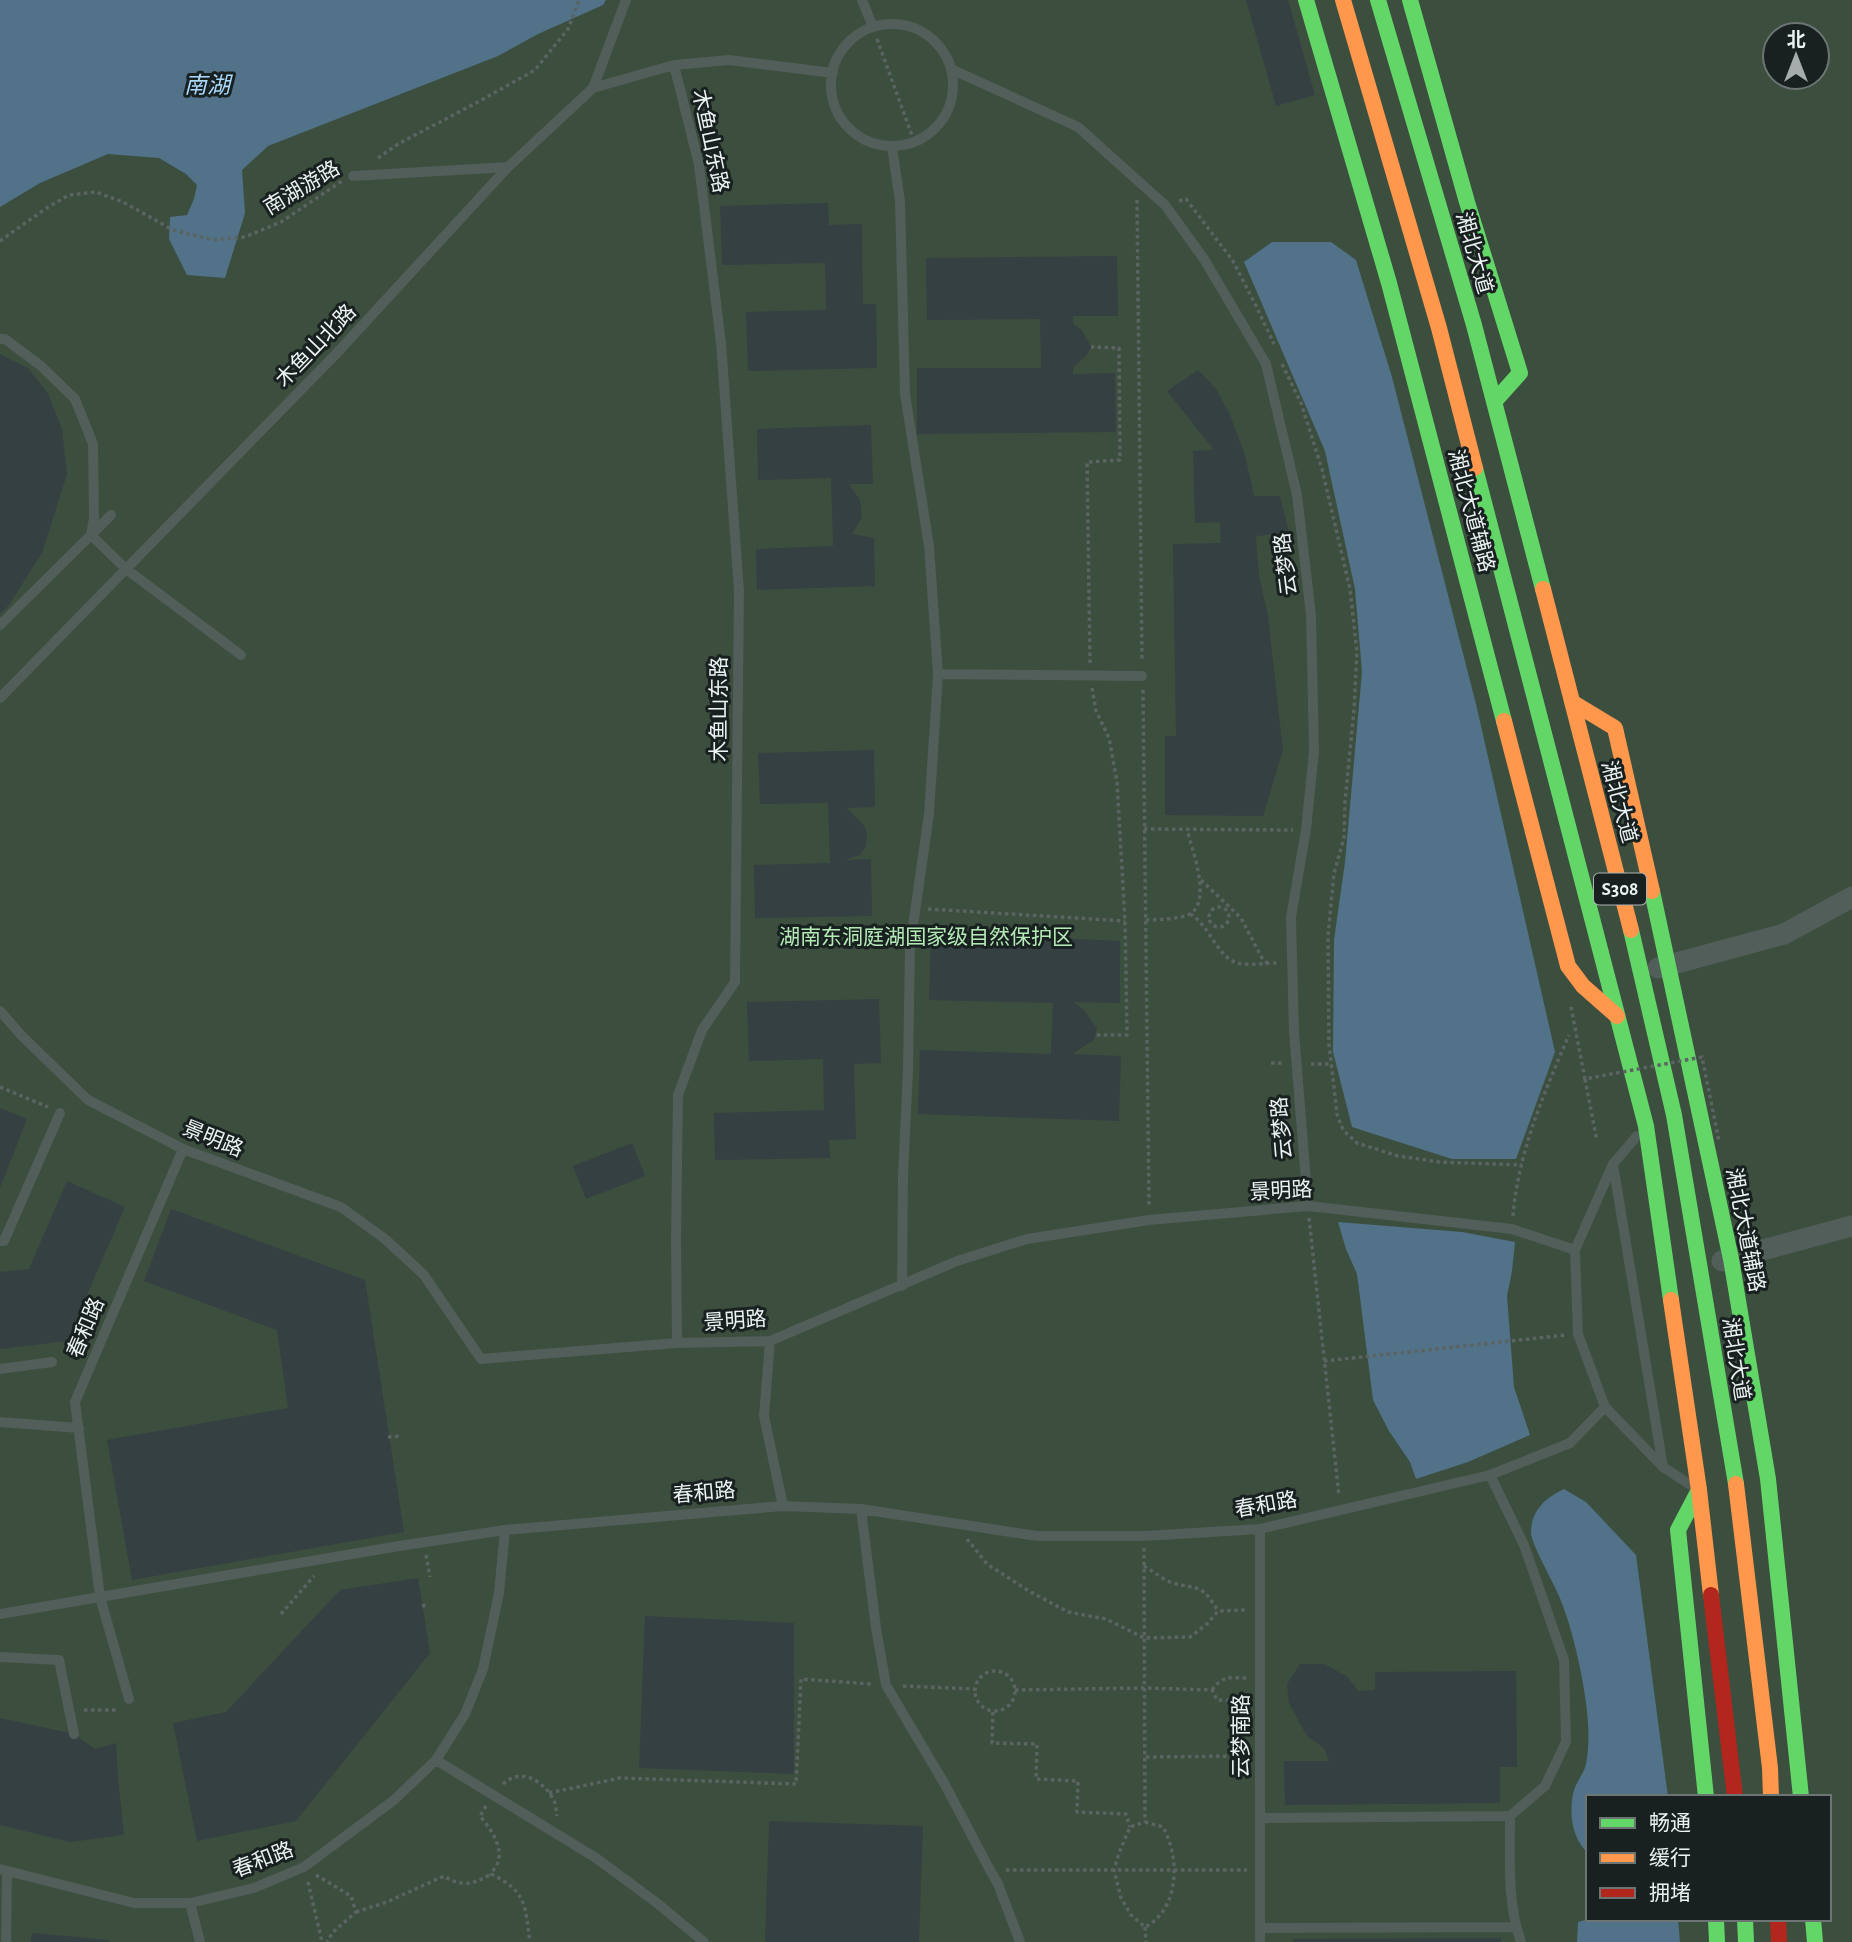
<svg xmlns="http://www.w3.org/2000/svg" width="1852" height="1942" viewBox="0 0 1852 1942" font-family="'Alegreya Sans','Noto Sans SC',sans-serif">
  <rect width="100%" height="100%" fill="#242828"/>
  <path fill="#3c4e3e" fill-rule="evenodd" d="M0,0h1852v1942h-1852zM1775,35h42v42h-42zM1588,1797h241v122h-241z"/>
  <path fill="#517289" d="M0,0h606l-3,5 -65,29 -40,22 -230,90 -26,24 3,43 -20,65 -38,-3 -18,-36 1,-22 17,-2 7,-16 3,-14 -11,-11 -27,-16 -51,-4 -68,29 -40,24z
    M1272,242h59l25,18 36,117 84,327 79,348 -39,107h-64l-100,-32 -19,-75 1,-112 11,-78 17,-190 -7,-83 -30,-138 -81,-189z
    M1338,1222l124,10 53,10 -3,29 -5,25 7,91 16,48 -62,27 -52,17 -6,-17 -21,-31 -16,-31 -16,-126 -11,-25z
    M1564,1489l22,13 50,53 32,242h-80v56c-16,-15 -19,-38 -15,-59 2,-11 11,-20 13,-30 6,-31 0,-65 -6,-96 -5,-24 -11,-48 -21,-72 -5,-12 -28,-53 -28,-63 0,-22 14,-35 33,-44z
    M1589,1919h89l2,23h-103l1,-20z"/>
  <path fill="#354043" d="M1246,0h42l27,95 -39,11z
    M828,203l1,22 33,-1 1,80h13l1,64 -129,3 -2,-59 80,-2 -1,-47 -103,2 -2,-59z
    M1117,256l1,60h-45v8l9,6 9,17 -5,9 -13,11v7l42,-1 1,59 -199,2v-66h124l-1,-49 -113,1 -1,-62z
    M0,354l28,14 20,26 14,35 5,45 -25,79 -33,52 -9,9z
    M1198,370l18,19 14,26 15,40 9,41h26l9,37 -33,3 3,39 9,41 15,134 -20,66 -98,-1v-79h11l-3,-192 48,-1 -1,-21 -25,1 -2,-72 21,-1 -47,-59z
    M871,425l2,59h-24l11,16 2,17 -10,17 22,4 1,48 -118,4 -1,-41 77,-3 -2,-68 -73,2 -1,-51z
    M874,750l1,57 -28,1 16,16 4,8 -1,14 -6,9 -15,5 26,-1 1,57 -117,2 -1,-53 76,-2 -2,-60 -68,1 -2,-51z
    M931,933l189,8v62l-46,-1 10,8 13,18 -3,12 -22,14 49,2 -2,65 -201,-7 2,-64 131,4 2,-51 -124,-3z
    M879,999l2,64 -27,1 2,75 -27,1 1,18 -115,2 -1,-47 110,-3 -1,-51 -74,2 -2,-59z
    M0,1108l27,11 -27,69z
    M632,1143l13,33 -59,23 -13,-33z
    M67,1181l58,26 -58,134 -67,8v-77l29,-3z
    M171,1209l194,71 39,252 -272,48 -25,-140 181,-32 -11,-78 -133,-49z
    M418,1578l12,75 -134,168 -99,20 -24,-118 53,-11 114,-122z
    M645,1616l149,7v151l-155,-6z
    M1300,1664h24l24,13 10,14 17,-1v-18l141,-1 1,96h-17v36l-215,2 -1,-44h45l-5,-13 -17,-12 -18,-33 -2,-19z
    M0,1718l74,16 21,15 21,-6 2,35 6,57 -54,7 -70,-17z
    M769,1821l154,5 -4,116h-154z
    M32,1933l77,7v2h-78z
    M1501,1938v4h-208v-3z"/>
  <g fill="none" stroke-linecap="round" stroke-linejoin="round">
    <path stroke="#5b6462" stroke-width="3.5" stroke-dasharray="3.5 3.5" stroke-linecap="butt" d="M877,39l37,102
      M378,158l20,-14 80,-42 57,-32 33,-41 11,-29
      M1137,200l5,462
      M1179,201l7,-2 47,62 23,45 18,38
      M0,241l48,-34 21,-12 27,-3 27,10 50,28 40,10 32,-3 36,-15 61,-41
      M1282,364l19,39 21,66 28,120 7,63 -3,58 -9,92 -1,36 -10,35 -6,63 1,108 8,70 6,16 14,13 41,13 41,6 83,3
      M1090,663l-3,-201 33,-2 -1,-112 -28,-1
      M1092,688l4,23 13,27 8,44 8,139 2,114h-32
      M1143,690l6,517
      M1144,829l149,1
      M1201,880l40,38 21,40 5,5
      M1209 917a10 10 0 1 1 20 0a10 10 0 1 1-20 0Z
      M928,909l197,12
      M1190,914c19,10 27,43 47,49 11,3 28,0 40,0
      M1146,920c11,0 34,-1 44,-6 22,-13 2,-65 -3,-84
      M1271,1063h12
      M1311,1064h21
      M1585,1079l12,62
      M0,1087l48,20
      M1513,1216c5,-63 31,-123 56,-181
      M1309,1218l30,278
      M1324,1361l242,-26
      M388,1437l14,-1
      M967,1539l20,25 42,27 39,21 38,7 38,19 46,-1 18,-14 10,-12 29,-1
      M1144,1548l1,274
      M426,1555l4,22
      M1144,1566c9,5 19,14 29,17 27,7 29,1 45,28
      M422,1606l5,-1
      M281,1614l33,-38
      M975 1691a20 20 0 1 1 40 0a20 20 0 1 1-40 0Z
      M903,1686l72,3
      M1015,1690l129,-2 68,2 5,10 30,1
      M1212,1690c11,-15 17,-12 34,-12
      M84,1710h35
      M993,1712l-1,31 45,1 -1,35 42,2 -1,31 49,2 4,13
      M1146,1757l100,-1
      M503,1784c17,-17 41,-3 50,15 3,5 3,11 4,17
      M549,1793l71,-15 176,6 5,-105 70,5
      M486,1806l-6,10c9,11 21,27 19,42 0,5 -5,11 -8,16 36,17 34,32 39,68
      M1145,1822l18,5c17,30 17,82 -18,100l-14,-12 -10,-17 -7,-28 5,-17 11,-26z
      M1006,1870h241
      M316,1875l35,21 5,16 -23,20 -6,10
      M308,1882l14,60
      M356,1912l31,-10 57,-26c18,12 30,8 47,-2
      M1145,1927l1,15"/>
    <path stroke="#515e59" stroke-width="10" d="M862,0l11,27
      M831 85a61 61 0 1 1 122 0a61 61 0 1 1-122 0Z
      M951,69l127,58 87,78 39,54 62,105 31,131 14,120 3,136 -8,79 -15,87 3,115 14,174
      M593,88l81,-23
      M892,147l8,54 5,193 24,152 9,128 -9,140 -19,133 -2,122 -5,107 -1,110
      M353,176l155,-9
      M0,339h5l36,27 34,33 18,45 1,74 -3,17 20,-20
      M0,625l91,-90 35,34 115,86
      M938,674l204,2
      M0,698l336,-344 172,-187 85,-79 33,-88
      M0,1011l21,24 67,65 95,49 158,58 44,32 39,36 57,84 196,-16 93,-2 187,-80 70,-22 122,-19 159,-14 204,23 63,21
      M1637,1136l-24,28 -38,86 3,84 27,73 58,60 26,17
      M1613,1164l50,303
      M0,1241h4l56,-128
      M770,1341l-6,75 19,90
      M677,1343l-1,-105 2,-143 24,-65 33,-48 4,-391 -18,-248 -22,-178 -25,-100 55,-5 104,13
      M0,1369l52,-7
      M0,1422l79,6
      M1490,1475l34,70 40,115 2,82 -21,44 -35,30c0,40 -3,89 11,126
      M861,1509l15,119 10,57 58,98 46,87 8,14 22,58
      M1260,1529v413
      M0,1614l100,-17 -25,-195 108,-253
      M0,1657l59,3 15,74
      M129,1699l-29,-102 299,-51 106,-16
      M436,1760l160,98 61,45 47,39
      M1260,1818l250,-2
      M0,1869l134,34h56l64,-15 50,-21 90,-67 42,-40 29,-46 18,-45 16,-76 6,-63 278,-24 78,3 176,27h107l116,-7 230,-54 80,-32 35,-36
      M190,1903l10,39
      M1260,1928l256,-1
      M6,1942l1,-71"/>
    <path stroke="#515e59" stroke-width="21" d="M1658,968l126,-34 68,-37
      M1722,1261l130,-35"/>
    <path stroke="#63d668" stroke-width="16" d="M1306,0l83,283 115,438
      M1378,0l96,325 69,264
      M1410,0l57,202 53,171 -26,29
      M1475,468l171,658 25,174
      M1652,891l79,368 37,220 33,318
      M1631,930l43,185 62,369
      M1699,1490l-21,40 28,267
      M1716,1919l1,23
      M1745,1919l1,23
      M1813,1919l2,23"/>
    <path stroke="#ff974d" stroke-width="16" d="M1343,0l96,328 36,140
      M1543,589l88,341
      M1572,702l43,26 37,163
      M1504,721l64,245 15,20 34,30
      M1671,1300l28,190 12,105
      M1736,1484l34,284 1,29"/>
    <path stroke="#b3261e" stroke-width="16" d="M1711,1595l24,202
      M1778,1919l1,23"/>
    <path stroke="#5b6462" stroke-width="3.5" stroke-dasharray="3.5 3.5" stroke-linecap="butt" d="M1571,1007l14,72 117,-22 17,84"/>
  </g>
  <g text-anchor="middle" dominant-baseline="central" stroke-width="6" stroke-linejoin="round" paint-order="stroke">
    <rect fill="#182020" stroke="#acb2b2" stroke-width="2" x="1594" y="873.5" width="52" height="31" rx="5"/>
    <g font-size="19" font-weight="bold" fill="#ecf1f1">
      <text x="1620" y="889">S308</text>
    </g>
    <g font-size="21" fill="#ecf1f1" stroke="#182020">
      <text transform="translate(710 141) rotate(78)">木鱼山东路</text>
      <text transform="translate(302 188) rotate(-31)">南湖游路</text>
      <text transform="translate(1474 253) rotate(74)">湘北大道</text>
      <text transform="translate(316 346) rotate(-46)">木鱼山北路</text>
      <text transform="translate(1471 511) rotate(75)">湘北大道辅路</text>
      <text transform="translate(1286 564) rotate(-97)">云梦路</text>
      <text transform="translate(719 709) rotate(-90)">木鱼山东路</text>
      <text transform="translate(1619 802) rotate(75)">湘北大道</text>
      <text transform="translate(1282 1128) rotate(-95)">云梦路</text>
      <text transform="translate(213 1139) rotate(22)">景明路</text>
      <text transform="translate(1281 1191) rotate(-3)">景明路</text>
      <text transform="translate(1745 1230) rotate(79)">湘北大道辅路</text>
      <text transform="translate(735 1321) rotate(-4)">景明路</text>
      <text transform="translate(86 1328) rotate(-67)">春和路</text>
      <text transform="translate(1736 1359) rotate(81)">湘北大道</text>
      <text transform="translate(704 1493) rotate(-5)">春和路</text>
      <text transform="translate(1266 1505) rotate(-10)">春和路</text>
      <text transform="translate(1241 1736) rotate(-90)">云梦南路</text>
      <text transform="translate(263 1860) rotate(-21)">春和路</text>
    </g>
    <g font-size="21" fill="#b5eab7" stroke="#182020">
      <text x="926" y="937">湖南东洞庭湖国家级自然保护区</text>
    </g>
    <g font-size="23" font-style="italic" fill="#aad9fc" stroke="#182020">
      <text x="207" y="86">南湖</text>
    </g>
  </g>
  <rect x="1586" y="1795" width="245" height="126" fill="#182020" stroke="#6d7474" stroke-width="2"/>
  <rect x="1600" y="1818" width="35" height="10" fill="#63d668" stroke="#6d7474" stroke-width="2"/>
  <text x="1649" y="1830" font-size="21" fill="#ecf1f1">畅通</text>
  <rect x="1600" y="1853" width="35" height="10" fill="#ff974d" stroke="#6d7474" stroke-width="2"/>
  <text x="1649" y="1865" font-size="21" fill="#ecf1f1">缓行</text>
  <rect x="1600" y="1888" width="35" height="10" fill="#b3261e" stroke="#6d7474" stroke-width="2"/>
  <text x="1649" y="1900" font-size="21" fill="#ecf1f1">拥堵</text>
  <g transform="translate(1796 56)"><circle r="33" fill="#182020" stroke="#6d7474" stroke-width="2"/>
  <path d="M0-5L12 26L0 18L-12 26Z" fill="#a6abab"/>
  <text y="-10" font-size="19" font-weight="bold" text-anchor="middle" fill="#ecf1f1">北</text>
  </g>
</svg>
